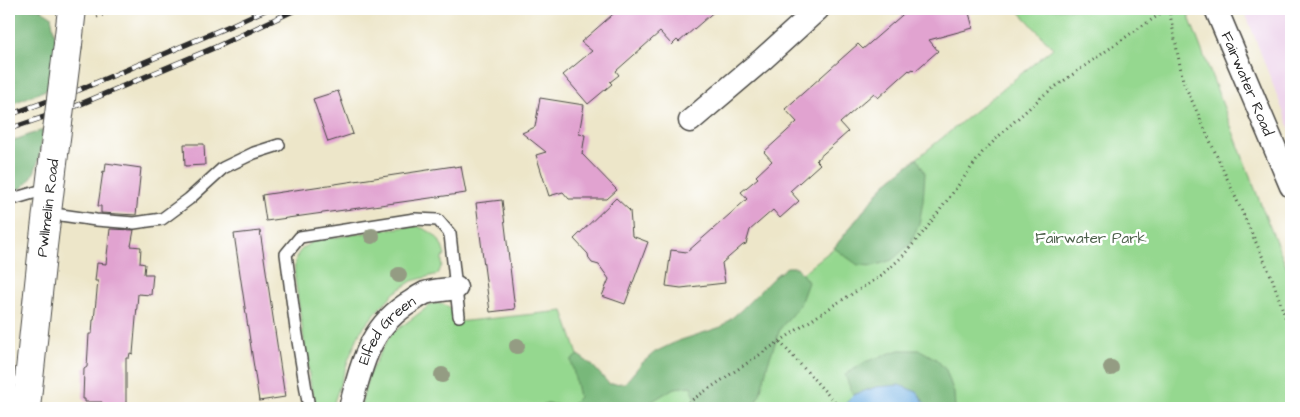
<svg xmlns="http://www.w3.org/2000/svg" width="1300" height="417" viewBox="0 0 1300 417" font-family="'Architects Daughter',sans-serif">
  <rect width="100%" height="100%" fill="#fff"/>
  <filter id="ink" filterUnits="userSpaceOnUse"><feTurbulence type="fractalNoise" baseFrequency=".02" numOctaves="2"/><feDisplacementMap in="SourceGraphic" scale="10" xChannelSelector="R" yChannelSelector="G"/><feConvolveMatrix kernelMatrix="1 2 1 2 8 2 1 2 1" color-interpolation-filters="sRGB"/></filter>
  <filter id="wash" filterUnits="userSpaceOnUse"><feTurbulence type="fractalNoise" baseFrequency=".0096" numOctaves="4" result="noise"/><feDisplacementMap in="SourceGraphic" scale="20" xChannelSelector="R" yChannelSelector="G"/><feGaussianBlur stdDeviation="1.12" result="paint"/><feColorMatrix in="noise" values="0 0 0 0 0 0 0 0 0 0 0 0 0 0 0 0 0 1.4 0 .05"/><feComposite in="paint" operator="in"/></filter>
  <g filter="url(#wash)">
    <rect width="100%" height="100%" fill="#ede6c9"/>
    <path fill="#ecd1ea" d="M1242,9h49v123l-43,-112z"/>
    <path fill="#95d88f" stroke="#60825d" d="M1017,9h169l79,206 26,63v130h-684l96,-56 131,-104 50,-63 169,-137z
      M417,226c18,7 23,11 28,30l-3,1v8l-4,9 -26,7 -18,12 -17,18 -17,21 -11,26 -17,50h-9l-7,-4 -5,-16 -16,-109c-2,-21 2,-31 22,-39l80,-12z
      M433,303l10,1 10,5 4,13 106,-11 27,79 9,18h-239l9,-34 21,-39z"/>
    <path fill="#78b87a" stroke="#527252" d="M9,9h31l11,7 5,25 1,24 -9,24 -39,16z
      M43,130c-3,25 -5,56 -34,64v-52z
      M917,158l8,15 -2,28 -4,23 -9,20 -18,16 -19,6 -15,-1 -24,-17 50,-63z
      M787,267h10l11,15 -8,22 -20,25 -12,34 -8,31 -8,14h-53l-8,-22 -17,2 -33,20h-104l8,-4 25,2 9,-9 -8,-37 7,-5 14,10 17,19 16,-1 16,-19 14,-12 23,-11 43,-14 19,-16 35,-35z
      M899,350h21l16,9 10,11 8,23 1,15h-27l-11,-16 -41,-5 -23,8 -8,-20 20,-13z"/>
    <path fill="#6eafe2" stroke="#4c6d86" d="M899,385l18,7 11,16h-88l13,-13 23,-8z"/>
    <g id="blocks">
      <path fill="#e1a3d0" d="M619,9h98l-38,33 -2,-2 -5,5 -12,-13 -44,39 3,4 -9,7 2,2 -24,20 -25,-29 29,-24 -11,-9z
        M909,9h59l5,19 -44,12 9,11 -23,20 -2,-2 -3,2 -1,-1 -31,28 -4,-5 -34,30 8,9 -32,28 4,4 -30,27 9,10 -19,17 -7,-8 -23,20 -4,14 -3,1 -21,18 3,20 -44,5 -15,-2 5,-36 16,2 60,-53 -6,-7 17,-14 -2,-2 16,-15 -8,-9 33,-30 -12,-13 73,-65 5,5z
        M338,91l15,43 -25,8 -15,-43z
        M540,98l44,7 -5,29 6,1 -3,19 35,36 -10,9h-38l-6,-7 -14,4 -13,-41 10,-3 -24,-19 13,-6z
        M184,144h20l1,21 -20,1z
        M106,163l35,5 -5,47 -35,-2v-7h-3l5,-35 2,1z
        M454,166v1l7,-1 5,27 -200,28 -4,-26z
        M616,198l14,13 2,25 16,6 -23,62 -23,-8 7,-17 -10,-14 -7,-2 -3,-4 -1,-5 -14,-15z
        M502,200l13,109 -25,3 -14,-109z
        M110,229l24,1 -3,16 10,1 -1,16 5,1 -1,10h9l-2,21 -13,-1 -5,60 -3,-1 -1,5h-3v50h-24v-6h-17v-3h-2l1,-30 3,-2 2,-33h3l1,-14h1l4,-39h-3l2,-18 9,1z
        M260,231l25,166 -26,4 -25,-167z"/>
    </g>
  </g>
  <g filter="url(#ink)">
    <use href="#blocks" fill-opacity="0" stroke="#484743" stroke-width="1"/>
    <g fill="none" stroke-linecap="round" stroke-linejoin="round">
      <g stroke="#484743" stroke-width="14">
        <path id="lane" d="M9,200l41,-12
          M47,213l49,7 38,3 28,-4 27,-20 34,-31 31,-15 25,-8
          M309,408l-13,-79 -10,-75 14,-17 115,-18 23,1 12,14 9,82"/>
      </g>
      <g stroke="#484743" stroke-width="25">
        <g id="street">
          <path id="s1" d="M1216,9l75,177"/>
          <path d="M690,121l73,-62 55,-50"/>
          <path id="s2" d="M350,408c12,-44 19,-82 62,-107 4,-3 9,-6 13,-8 10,-3 21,-3 31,-5"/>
        </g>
      </g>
      <g stroke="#484743" stroke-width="30">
        <path id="secondary" d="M68,44l4,-35
          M26,408l17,-162 10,-84"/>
      </g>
      <path stroke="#484743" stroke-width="3" stroke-dasharray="1 4" stroke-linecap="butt" d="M1169,9l14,72 89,197 19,56
        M97,17l24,-8
        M780,342l60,66
        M680,408l154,-103 44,-27 24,-21 24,-28 56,-76 25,-25 38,-34 88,-62 35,-23"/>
      <use href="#lane" stroke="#fff" stroke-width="11"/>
      <use href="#street" stroke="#fff" stroke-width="22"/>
      <use href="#secondary" stroke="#fff" stroke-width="28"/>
      <g stroke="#2b2b2b" stroke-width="5.5">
        <path id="rail" d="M9,115l70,-25 153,-65 35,-16
          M9,129l67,-23 140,-59 81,-38"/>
      </g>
      <use href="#rail" stroke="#fff" stroke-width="4" stroke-dasharray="11" stroke-linecap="butt"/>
      <g stroke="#484743" stroke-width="30" stroke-linecap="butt">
        <path id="secondary-bridge" d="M53,162l15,-118"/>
      </g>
      <use href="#secondary-bridge" stroke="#fff" stroke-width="28"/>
    </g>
    <g fill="#949c83">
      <circle cx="372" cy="236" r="8"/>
      <circle cx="399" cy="275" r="8"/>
      <circle cx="517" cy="346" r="8"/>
      <circle cx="1111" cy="368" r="8"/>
      <circle cx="442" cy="375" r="8"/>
    </g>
  </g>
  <g text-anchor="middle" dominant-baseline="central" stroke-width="5" stroke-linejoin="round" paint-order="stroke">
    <g font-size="15" fill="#2b2b2b" stroke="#fff">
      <text stroke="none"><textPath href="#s1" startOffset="81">Fairwater Road</textPath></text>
      <text transform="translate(48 208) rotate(-83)">Pwllmelin Road</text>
      <text stroke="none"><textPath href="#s2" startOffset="88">Elfed Green</textPath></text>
    </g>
    <g font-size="15" fill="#4b5f49" stroke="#fff">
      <text x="1091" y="238">Fairwater Park</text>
    </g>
  </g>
  <rect width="1300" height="417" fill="none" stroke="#fff" stroke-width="30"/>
</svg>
